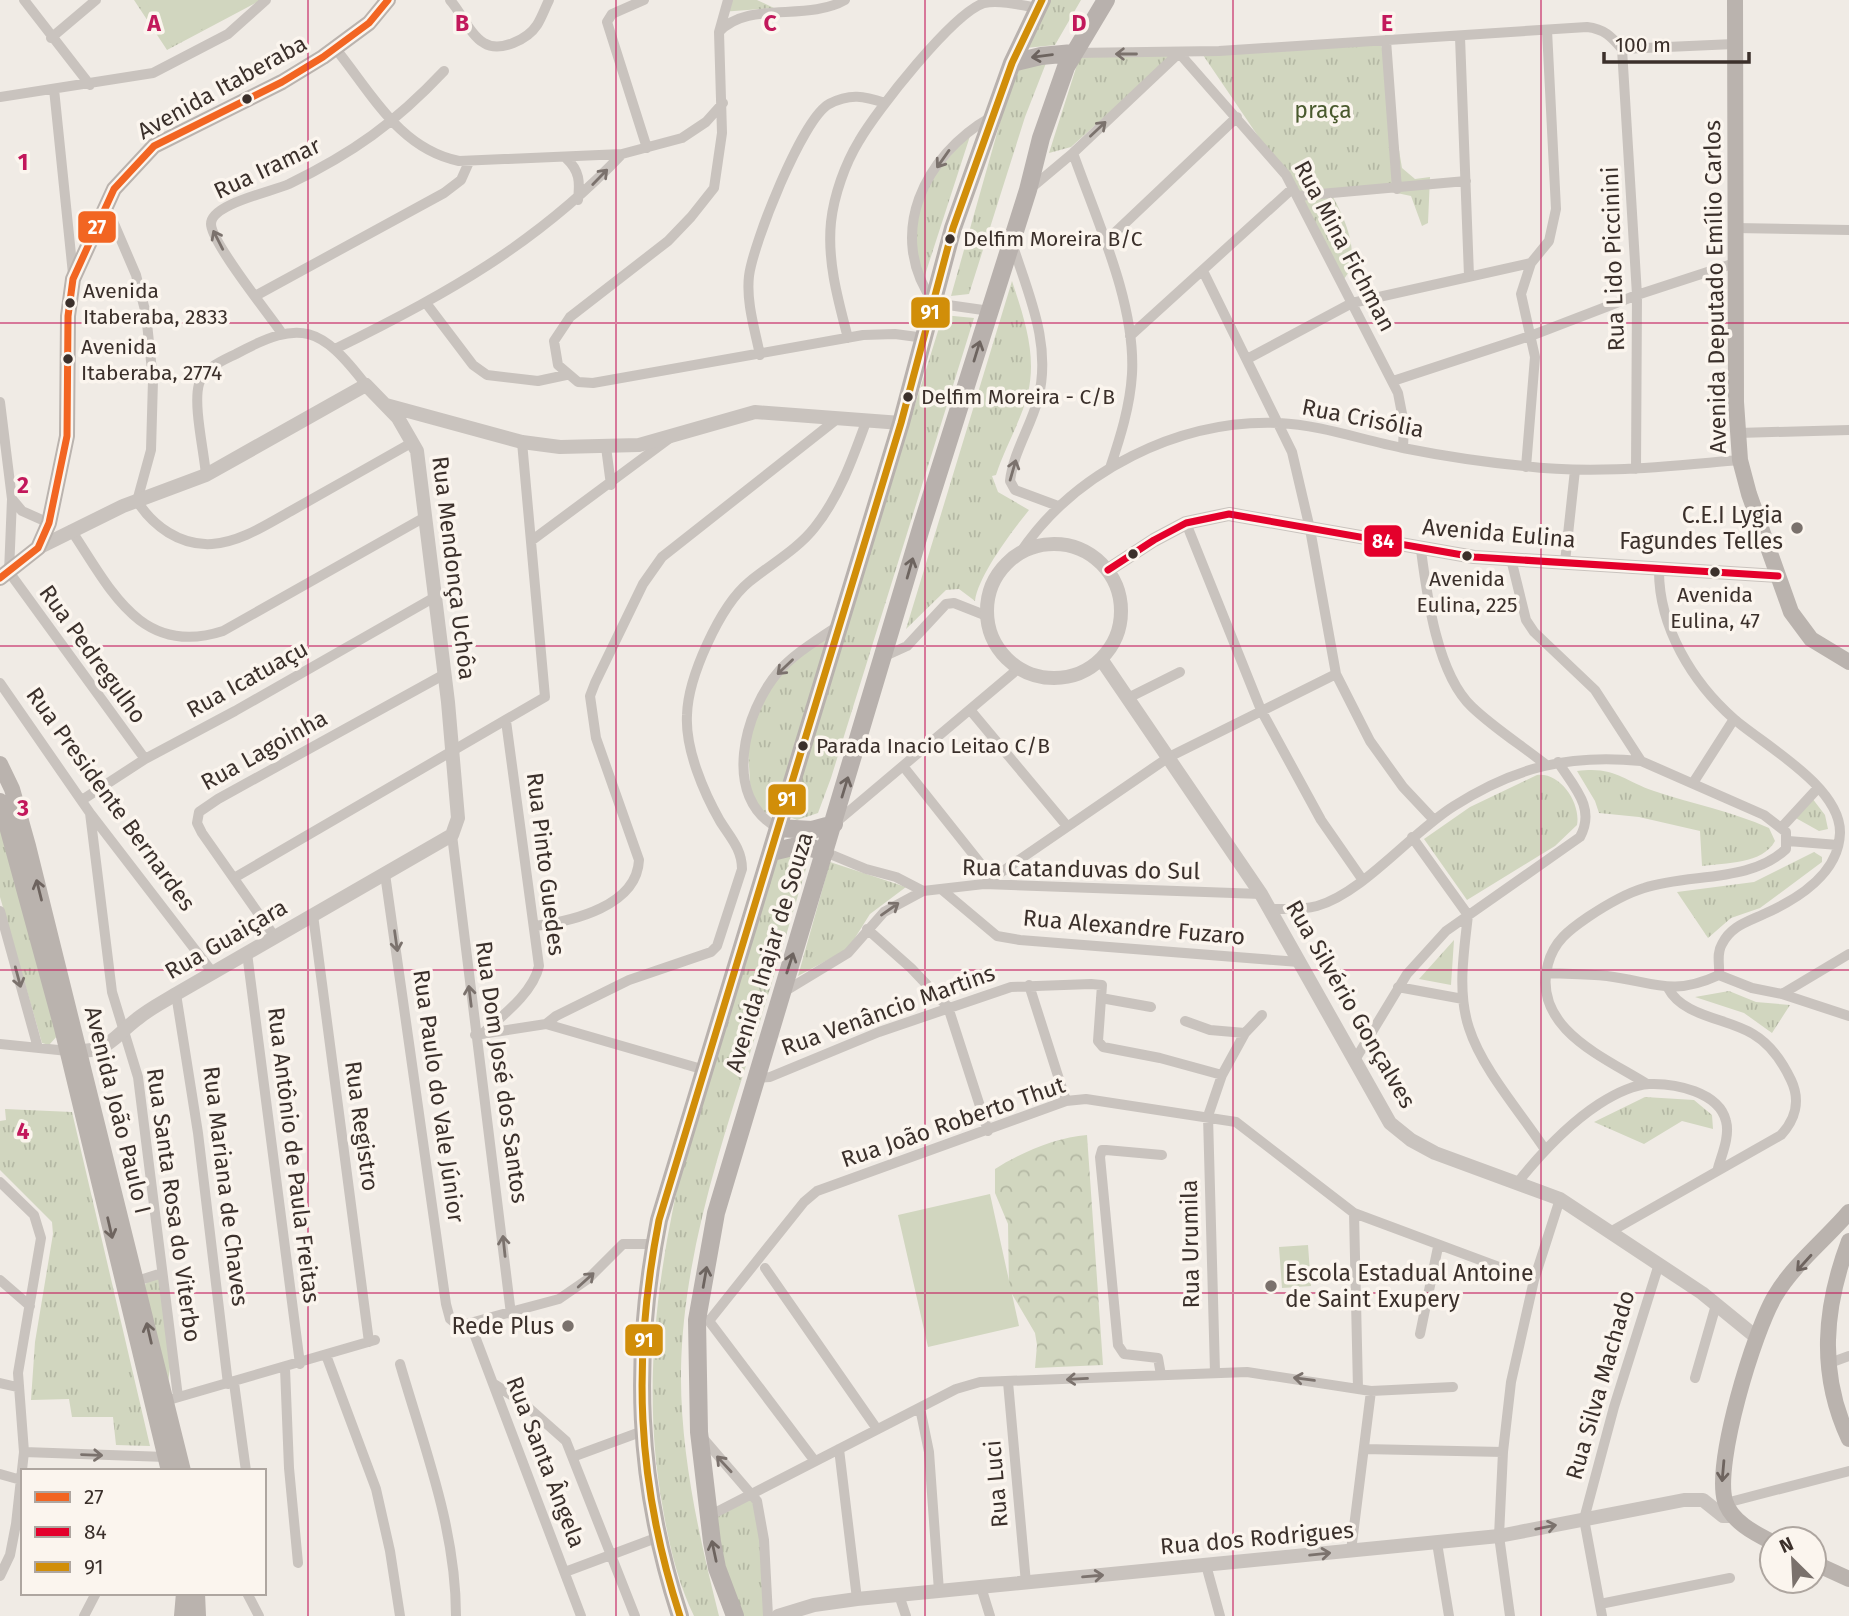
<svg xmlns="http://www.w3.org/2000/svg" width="1849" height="1616" viewBox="0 0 1849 1616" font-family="'Fira Sans',sans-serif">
  <defs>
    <pattern id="grass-tufts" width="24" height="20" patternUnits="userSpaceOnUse" patternTransform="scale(1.75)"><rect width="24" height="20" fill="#d1d6bf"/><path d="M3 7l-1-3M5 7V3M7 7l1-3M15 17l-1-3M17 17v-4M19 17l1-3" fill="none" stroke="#b4b8a4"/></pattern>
    <pattern id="forest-crowns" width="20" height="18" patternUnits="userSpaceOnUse" patternTransform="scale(1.75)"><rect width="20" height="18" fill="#d1d6bf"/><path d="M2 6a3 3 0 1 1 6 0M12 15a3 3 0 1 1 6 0" fill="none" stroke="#b4b8a4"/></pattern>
  </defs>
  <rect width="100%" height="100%" fill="#f0ebe5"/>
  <path fill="url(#grass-tufts)" d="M134,0h127l-94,50z
    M728,0h29l17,8 -53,4z
    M1050,0h31l-26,45 -29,3z
    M1380,37l22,131 13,11 15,-2 -2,46 -6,3 -11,-30 -19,-4 -59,5c12,22 30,61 10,83l-43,-82 -97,-143z
    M1082,49h98l-109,98 -22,6z
    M1048,58l-23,59 -56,177 -18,2 61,-216 6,-14z
    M971,133l-47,145c-4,-10 -13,-25 -13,-36 -1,-44 33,-80 60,-109z
    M1012,281c12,37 25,73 16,112 -7,28 -23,54 -32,82l-4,1 6,16 31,18c-17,21 -51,66 -54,91l-16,-12 -13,1 -40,39z
    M943,315l31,3 -143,460 -13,35 -21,7 -10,-4z
    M839,625l-57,191 -25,-5 -6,-14 -4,-61 32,-65z
    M1577,771c38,-5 45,9 77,20 39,13 77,20 115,37l6,13c-12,23 -50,22 -73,25l-2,-35 -61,-14 -40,-4 -4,-12z
    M1537,775c24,-3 44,29 40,50l-22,21 -88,54 -43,-61 46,-32z
    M1812,798l13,17 3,14 -9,2 -25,-14z
    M0,817l59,217 -10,11 -7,-2 -42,-146z
    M811,852c-20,66 -39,132 -60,198 -33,104 -68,210 -70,320 -1,83 18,166 38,246h-25c-16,-33 -25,-71 -31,-107 -41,-221 49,-445 110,-654z
    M1814,852l8,5v5l-62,46 -29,10 -23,20 -31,-46 77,-10z
    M830,862l76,25 -36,27 -22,35 -50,27z
    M1454,940l-3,45 -32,-6z
    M1729,991l27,11 34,3 -18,28 -28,-20 -49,-16z
    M1645,1097l49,3 18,15 1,14 -31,-8 -38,23 -50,-22z
    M5,1109l67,3 78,334 -34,-1 -3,-28h-41l-3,-18 -38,1 4,-58 18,-108 -1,-12 -52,-52v-49l6,-1z
    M160,1271l10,96 -4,34 -27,-111z
    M751,1495l5,6 12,115h-33l-28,-99z"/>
  <path fill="url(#forest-crowns)" d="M1087,1135l16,230 -68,3 2,-23 -2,-12 -26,-44 -1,-65 -13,-31v-24c25,-16 62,-32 92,-34z"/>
  <path fill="#d1d6bf" d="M145,0h109l-82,46z
    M990,1194l29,132 -91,21 -30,-132z
    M1308,1245l3,41 -29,2 -3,-41z"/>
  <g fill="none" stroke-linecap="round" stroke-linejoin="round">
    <path stroke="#c9c3be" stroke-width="10" d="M24,0l66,85
      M450,0c11,12 20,35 34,43 16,10 44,-4 53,-18 5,-8 8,-17 12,-25
      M644,0l-32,14 -5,8 40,126
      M728,0l-9,32 3,101 -8,55 -23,29 -23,24 -98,76 -16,24 4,24 20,17 15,1 270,-48 32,-1 30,4
      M719,32c28,-32 88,-10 126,-32
      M1460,37l9,239
      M51,38l45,-38
      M1386,40l11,149
      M335,48c36,44 64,101 124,113l163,-7 60,-16 24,-16 17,-19
      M1622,49l15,246 -1,174
      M1073,53l146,-2 368,-24c17,2 24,9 35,22l112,-5
      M1179,53l107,122 112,218 6,31 -1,24
      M54,89l19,185
      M0,97l153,-24 75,-39 38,-34
      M1073,153c23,66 63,150 59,221 -2,33 -12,64 -22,94
      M566,158c14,13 14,24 12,42
      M1030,189l43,-36 106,-100
      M1298,196l168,-15
      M106,205l30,70 10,39 7,66 -2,70 -14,51c16,25 43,45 75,43 29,-2 55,-20 79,-33 41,-23 81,-46 122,-69
      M1735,228l114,2
      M1104,243l133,-126
      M1013,246c16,50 39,99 25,153 -7,27 -25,54 -28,82l5,9 43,16
      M1203,271l89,181 18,77 26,145 34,67 33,46 31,33
      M257,295l187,-102 17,-13 8,-18
      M426,303l47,62 14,10 51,6 28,-6
      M990,311l-56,-8c-49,-68 -10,-148 57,-186
      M281,332c-13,-19 -70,-90 -70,-108 0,-20 60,-32 78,-40 64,-31 106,-61 155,-113
      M1130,336l163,-148
      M848,338c-10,-38 -21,-77 -17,-116 3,-27 14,-58 28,-81 17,-30 94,-128 125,-138 16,-3 37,2 53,5
      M335,349c109,-53 203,-106 287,-195
      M760,355c-5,-25 -14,-53 -11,-79 4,-32 53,-157 80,-172 21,-11 35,-8 56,-1
      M1249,358l103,-55 179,-40
      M1393,381l140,-46 104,-40 98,-32
      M0,402l12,97 -3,73 136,187
      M1738,433l111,-3
      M606,447l5,38
      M1526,467l9,-110 -14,-63 10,-31 18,-22 7,-32 -9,-179
      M206,475c-2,-24 -13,-70 -7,-91 5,-16 23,-23 37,-30 66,-36 85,-27 130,31
      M12,499l10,12 27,12
      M1186,523l75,187 60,110 41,59
      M71,530c39,58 69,128 152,101l202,-114
      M531,541l139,-103
      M1421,550c6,46 16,124 51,157 22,21 49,38 73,57
      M1020,553c55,-82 159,-134 259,-130 42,2 83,17 124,25 40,8 80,14 121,18 72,9 144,0 216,-6
      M1511,559l15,61 8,12 61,58 46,71 123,54 22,17v17c-36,34 -97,24 -142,39 -20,6 -38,17 -56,29 -19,13 -34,24 -40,47 -17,64 56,93 99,120
      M1565,562l10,-92
      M1659,571c0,56 33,111 75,148 30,26 107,68 106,114 -1,40 -42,66 -76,81 -17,8 -33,12 -42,30 -6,10 -2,21 -3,31l33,13 30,6 67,-40
      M885,656l22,-10 39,-42 8,-1 33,13
      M0,683l90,130 123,160
      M1128,698l52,-26
      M971,711l96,115
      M903,766l89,112
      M1693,783l41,-64
      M82,800l63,-41 90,-48 200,-114
      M90,813l22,179 26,85 40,320
      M834,824l185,-156
      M1782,827l35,-38
      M778,828c-57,-30 -34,-117 1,-157 16,-18 40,-32 60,-46
      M452,835l59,479
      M1412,837l56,78
      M1788,841l50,4
      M825,852l41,17 30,8 27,14
      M385,874l61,430 4,15 6,5 14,-1 89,-24 29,-20 35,-35h31
      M234,878l311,-181 -23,-255
      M984,884l185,-127 167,-83
      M941,889l56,47 23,4 279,22
      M1270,909c16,0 32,1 47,-3 46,-13 95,-74 137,-100 61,-39 115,-52 187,-45
      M0,911l38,137
      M313,915l56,427
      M1468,915c-4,37 -11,77 1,113 13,41 52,85 75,120
      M535,926c38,-5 102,-20 104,-66l-43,-122 -6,-42 5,-13 48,-99 19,-27 175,-138
      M867,929l44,39 37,39 40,124
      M275,937l-73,-104 -5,-10 2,-11 19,-13 227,-125
      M247,953l53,411
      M1546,973c20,1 40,1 61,3 47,6 64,21 112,-1
      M1029,985l37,116
      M1398,987l65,12
      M782,993l66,-40 36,-41 39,-21 61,-7 277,10
      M176,994l22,139 30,251
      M1782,994l67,22
      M1101,998l50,9
      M1185,1021l25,9 35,3
      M546,1024l159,46
      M483,1033c19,-17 50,-40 56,-67l-33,-245
      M475,1035l71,-11 10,-8 73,-36 82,-28 6,-6 25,-77c0,-20 -12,-32 -22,-48 -16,-28 -35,-72 -33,-106 1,-38 33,-109 62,-133 22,-18 49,-33 66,-55 24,-30 38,-69 51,-105
      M0,1044l68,7
      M1355,1060l52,-86 39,-43 134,-94c16,-29 -6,-50 -22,-75
      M756,1078l14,-1 109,-45 132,-45 80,-3 11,1 -4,56 5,6 57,11 62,17
      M0,1182l34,33 7,23 -23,135 6,79 -8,72 -6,31 -10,21
      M1518,1182c24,-30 49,-57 81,-78 14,-9 34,-19 50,-20 26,-1 70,8 77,37 4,15 -4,33 -8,47
      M1354,1213l4,176
      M1610,1232l171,-97c14,-15 20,-34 10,-55 -8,-17 -21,-36 -38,-46 -26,-16 -70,-17 -85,-46
      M765,1268l112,161
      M0,1280l30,26
      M137,1281l25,-8
      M697,1320l12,1 95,-119 13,-11 249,-90 20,-2 150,23 118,91 180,67
      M709,1321l105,139
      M470,1323l111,293
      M1420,1334l18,-87
      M326,1355l50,134 14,62 10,65
      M400,1364c24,83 56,164 56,252
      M1827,1364l22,-8
      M285,1368l4,100 9,95
      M1215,1372l-7,-256 14,-41 23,-42 17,-18
      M1161,1375l-3,-17 -34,-4 -6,-9 -18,-188 2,-7h4l56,5
      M1695,1378l21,-73
      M1008,1382l18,201
      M0,1383l17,4
      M234,1383l12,88
      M494,1384l28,18 44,39 69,175
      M172,1399l203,-59
      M920,1408l9,44 10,139
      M702,1437l55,64 7,39 4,76
      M839,1449l18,150
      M1364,1449l139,3
      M24,1452l142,5
      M575,1456l68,-25
      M0,1474l21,6
      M1726,1503l123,-32
      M707,1517l249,-128 24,-7 267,-10 124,19 82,-4
      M1437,1543l12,73
      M1351,1551l20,-160
      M1206,1565l14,51
      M565,1572l91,-34
      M981,1587l9,29
      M247,1593l12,23
      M899,1595l7,21
      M1600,1604l130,-26
      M84,1616l12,-23
      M1510,1616l-11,-80 4,-84 8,-70 23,-102 26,-81
      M1602,1616l-18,-97 30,-112 45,-143"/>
    <path stroke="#c9c3be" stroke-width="14" d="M386,405l136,37 38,5 79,-2 116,-33 146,11
      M987 611a67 67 0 1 1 134 0a67 67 0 1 1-134 0Z
      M38,548l85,-42 83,-31 160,-90 32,33 19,33 31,251 10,116 -6,17 -276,159c-13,8 -27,15 -39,25 -27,21 -28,34 -68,32
      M1108,570l46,-30 32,-17 43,-9 245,43 304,19
      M1101,659l160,235 129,229 21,17 24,13 125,46 142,94 54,44
      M778,1616l36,-11 43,-6 642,-63 185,-36h19l20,16h11"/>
    <path stroke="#bab3ae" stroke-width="16" d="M1735,0l1,402 4,58 9,34 42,118 20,27 38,23
      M0,578l38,-30 11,-25 18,-87 1,-120 5,-37 41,-90 40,-43 128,-64 41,-25 46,-34 19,-23
      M0,764l12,25 16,57 155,625
      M0,801l62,227 107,443
      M1849,1241c-25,66 -31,132 0,198
      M1772,1542c-18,-9 -41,-21 -47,-41 -11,-38 29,-170 50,-205 18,-31 51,-57 74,-84
      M1814,1563l35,16
      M197,1593l1,23
      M182,1616l2,-23"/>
    <path stroke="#b8b1ad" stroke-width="18" d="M1012,63l29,-7 32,-3
      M778,828l34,2 22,-6
      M772,852l29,-7 24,7
      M680,1616c-44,-135 -48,-257 -21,-396l242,-797 52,-195 59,-165 30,-63
      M735,1616l-18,-48 -5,-26 -13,-110 -2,-112 19,-107 206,-688 106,-335 13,-52 25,-71 40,-67"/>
    <g stroke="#fbf5ee" stroke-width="12">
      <path id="bus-1" d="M0,578l38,-30 11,-25 18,-87 1,-120 5,-37 41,-90 40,-43 128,-64 41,-25 46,-34 19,-23"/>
    </g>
    <g stroke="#fbf5ee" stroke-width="12">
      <path id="bus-2" d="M1108,570l46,-30 32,-17 43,-9 245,43 304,19"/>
    </g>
    <g stroke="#fbf5ee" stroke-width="12">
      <path id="bus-3" d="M680,1616c-44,-135 -48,-257 -21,-396l242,-797 52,-195 59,-165 30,-63"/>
    </g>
    <use href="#bus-1" stroke="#f26522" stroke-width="7"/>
    <use href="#bus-2" stroke="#e4002b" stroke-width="7"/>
    <use href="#bus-3" stroke="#d18e09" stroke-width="7"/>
  </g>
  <defs><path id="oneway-shaft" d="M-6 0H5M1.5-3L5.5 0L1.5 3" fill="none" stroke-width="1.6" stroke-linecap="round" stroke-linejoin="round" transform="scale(1.75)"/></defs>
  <g stroke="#7b726d">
    <use href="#oneway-shaft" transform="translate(1126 54) rotate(180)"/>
    <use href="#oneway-shaft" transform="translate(1098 129) rotate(-43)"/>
    <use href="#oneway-shaft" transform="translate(943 159) rotate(125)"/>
    <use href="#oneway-shaft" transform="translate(600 177) rotate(-46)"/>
    <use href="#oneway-shaft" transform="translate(218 240) rotate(-117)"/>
    <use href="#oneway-shaft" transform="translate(1013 470) rotate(-74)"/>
    <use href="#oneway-shaft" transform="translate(785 667) rotate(136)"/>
    <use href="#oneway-shaft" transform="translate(890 909) rotate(-35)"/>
    <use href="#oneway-shaft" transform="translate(396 941) rotate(82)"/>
    <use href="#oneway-shaft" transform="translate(18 977) rotate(75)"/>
    <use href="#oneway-shaft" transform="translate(470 996) rotate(-97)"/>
    <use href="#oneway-shaft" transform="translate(504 1246) rotate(-96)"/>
    <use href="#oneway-shaft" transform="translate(586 1280) rotate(-42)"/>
    <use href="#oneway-shaft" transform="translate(1077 1379) rotate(177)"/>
    <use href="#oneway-shaft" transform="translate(1304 1379) rotate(-172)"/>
    <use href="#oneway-shaft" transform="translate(92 1455) rotate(2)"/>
    <use href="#oneway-shaft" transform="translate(724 1464) rotate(-133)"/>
    <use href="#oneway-shaft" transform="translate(1546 1527) rotate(-11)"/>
    <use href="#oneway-shaft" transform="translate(1320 1554) rotate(-6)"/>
    <use href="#oneway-shaft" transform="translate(1093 1576) rotate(-5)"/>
  </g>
  <g stroke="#6d645f">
    <use href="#oneway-shaft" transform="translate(1042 56) rotate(173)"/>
    <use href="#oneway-shaft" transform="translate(977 351) rotate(-73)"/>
    <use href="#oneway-shaft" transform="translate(910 568) rotate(-74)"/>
    <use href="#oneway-shaft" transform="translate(845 787) rotate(-73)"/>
    <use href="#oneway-shaft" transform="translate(790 963) rotate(-72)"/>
    <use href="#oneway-shaft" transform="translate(705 1277) rotate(-80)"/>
    <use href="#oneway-shaft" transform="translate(714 1551) rotate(-102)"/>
  </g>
  <g stroke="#6e645f">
    <use href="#oneway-shaft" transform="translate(39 890) rotate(-104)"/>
    <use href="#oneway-shaft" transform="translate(110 1228) rotate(77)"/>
    <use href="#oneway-shaft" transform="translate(1804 1263) rotate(132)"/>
    <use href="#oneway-shaft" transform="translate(149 1333) rotate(-103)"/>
    <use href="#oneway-shaft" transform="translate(1723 1471) rotate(95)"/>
  </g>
  <path fill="none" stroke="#c2185b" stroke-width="2" stroke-opacity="0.55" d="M308,0v1616M616,0v1616M925,0v1616M1233,0v1616M1541,0v1616M0,323h1849M0,646h1849M0,970h1849M0,1293h1849"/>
  <g fill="#3b302b" stroke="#fbf5ee" stroke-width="2.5">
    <circle cx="247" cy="99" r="6"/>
    <circle cx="950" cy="239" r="6"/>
    <circle cx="70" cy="303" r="6"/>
    <circle cx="68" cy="359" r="6"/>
    <circle cx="908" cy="397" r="6"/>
    <circle cx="1133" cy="554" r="6"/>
    <circle cx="1467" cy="556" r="6"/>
    <circle cx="1715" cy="572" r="6"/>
    <circle cx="803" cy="746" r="6"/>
  </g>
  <g fill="#7a716c" stroke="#fbf5ee" stroke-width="2.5">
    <circle cx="1797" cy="528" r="7"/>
    <circle cx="1271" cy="1286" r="7"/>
    <circle cx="568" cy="1326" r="7"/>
  </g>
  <g text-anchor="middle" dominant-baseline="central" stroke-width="7" stroke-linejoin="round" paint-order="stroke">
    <g font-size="21" fill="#3b302b" stroke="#fbf5ee" text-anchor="start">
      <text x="963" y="239">Delfim Moreira B/C</text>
      <text x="83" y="291">Avenida<tspan x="83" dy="26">Itaberaba, 2833</tspan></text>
      <text x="81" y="347">Avenida<tspan x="81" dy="26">Itaberaba, 2774</tspan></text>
      <text x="921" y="397">Delfim Moreira - C/B</text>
      <text x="1467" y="579" text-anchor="middle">Avenida<tspan x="1467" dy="26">Eulina, 225</tspan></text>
      <text x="1715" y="595" text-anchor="middle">Avenida<tspan x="1715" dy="26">Eulina, 47</tspan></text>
      <text x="816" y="746">Parada Inacio Leitao C/B</text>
    </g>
    <g font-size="23" fill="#3b302b" stroke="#fbf5ee">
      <text transform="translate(222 87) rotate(-29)">Avenida Itaberaba</text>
      <text transform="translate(267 168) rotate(-25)">Rua Iramar</text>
      <text transform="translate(1345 246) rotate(62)">Rua Mina Fichman</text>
      <text transform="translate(1613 259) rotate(-92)">Rua Lido Piccinini</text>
      <text transform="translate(1715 287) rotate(-91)">Avenida Deputado Emílio Carlos</text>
      <text transform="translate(1363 418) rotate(11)">Rua Crisólia</text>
      <text transform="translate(1499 533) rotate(5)">Avenida Eulina</text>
      <text transform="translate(454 568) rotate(83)">Rua Mendonça Uchôa</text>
      <text transform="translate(93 654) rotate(54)">Rua Pedregulho</text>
      <text transform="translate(247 679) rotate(-29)">Rua Icatuaçu</text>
      <text transform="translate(264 750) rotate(-29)">Rua Lagoinha</text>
      <text transform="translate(111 799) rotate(54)">Rua Presidente Bernardes</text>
      <text transform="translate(546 864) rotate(83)">Rua Pinto Guedes</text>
      <text transform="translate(1081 869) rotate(1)">Rua Catanduvas do Sul</text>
      <text transform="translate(1134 927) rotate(5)">Rua Alexandre Fuzaro</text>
      <text transform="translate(226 939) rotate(-30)">Rua Guaiçara</text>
      <text transform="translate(769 952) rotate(-73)">Avenida Inajar de Souza</text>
      <text transform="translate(1351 1004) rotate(60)">Rua Silvério Gonçalves</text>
      <text transform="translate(888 1010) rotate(-20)">Rua Venâncio Martins</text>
      <text transform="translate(502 1072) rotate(82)">Rua Dom José dos Santos</text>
      <text transform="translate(439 1096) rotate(82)">Rua Paulo do Vale Júnior</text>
      <text transform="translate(118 1110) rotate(76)">Avenida João Paulo I</text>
      <text transform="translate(953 1122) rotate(-19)">Rua João Roberto Thut</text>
      <text transform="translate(362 1126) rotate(82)">Rua Registro</text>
      <text transform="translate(294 1155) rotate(83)">Rua Antônio de Paula Freitas</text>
      <text transform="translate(226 1186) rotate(83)">Rua Mariana de Chaves</text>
      <text transform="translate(174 1205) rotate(82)">Rua Santa Rosa do Viterbo</text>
      <text transform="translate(1190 1244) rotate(-91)">Rua Urumila</text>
      <text transform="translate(1600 1385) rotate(-74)">Rua Silva Machado</text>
      <text transform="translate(546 1462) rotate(69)">Rua Santa Ângela</text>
      <text transform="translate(996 1484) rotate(-95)">Rua Luci</text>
      <text transform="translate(1257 1538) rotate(-5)">Rua dos Rodrigues</text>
    </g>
    <g font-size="23" fill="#4a5a2e" stroke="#fbf5ee">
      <text x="1323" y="110">praça</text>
    </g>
    <g font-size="23" fill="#3b302b" stroke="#fbf5ee" text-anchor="end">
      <text x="1783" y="515">C.E.I Lygia<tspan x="1783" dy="26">Fagundes Telles</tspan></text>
      <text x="1285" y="1273" text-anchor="start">Escola Estadual Antoine<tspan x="1285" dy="26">de Saint Exupery</tspan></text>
      <text x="554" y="1326">Rede Plus</text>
    </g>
  </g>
  <g font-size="23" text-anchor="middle" font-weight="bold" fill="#c2185b" stroke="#fbf5ee" stroke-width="7" stroke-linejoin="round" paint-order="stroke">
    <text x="154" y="31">A</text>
    <text x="462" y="31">B</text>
    <text x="770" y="31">C</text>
    <text x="1079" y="31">D</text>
    <text x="1387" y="31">E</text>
    <text x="23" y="170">1</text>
    <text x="23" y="493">2</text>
    <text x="23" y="816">3</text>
    <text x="23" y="1139">4</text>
  </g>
  <g stroke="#fbf5ee" stroke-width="2.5">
    <rect x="77" y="210" width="40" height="34" rx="7" fill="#f26522"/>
    <rect x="910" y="296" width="41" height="33" rx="7" fill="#d18e09"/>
    <rect x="1363" y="524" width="40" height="34" rx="7" fill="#e4002b"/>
    <rect x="767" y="783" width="40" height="33" rx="7" fill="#d18e09"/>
    <rect x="624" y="1323" width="40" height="34" rx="7" fill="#d18e09"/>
  </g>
  <g font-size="19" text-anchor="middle" font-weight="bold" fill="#fff">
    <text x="97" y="234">27</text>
    <text x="930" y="319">91</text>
    <text x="1383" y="548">84</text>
    <text x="787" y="806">91</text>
    <text x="644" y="1347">91</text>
  </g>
  <rect x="21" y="1469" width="245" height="126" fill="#fbf5ee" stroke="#aea6a0" stroke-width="2"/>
  <rect x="35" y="1492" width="35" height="10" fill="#f26522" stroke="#aea6a0" stroke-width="2"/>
  <text x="84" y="1504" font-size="21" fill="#3b302b">27</text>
  <rect x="35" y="1527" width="35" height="10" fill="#e4002b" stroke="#aea6a0" stroke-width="2"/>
  <text x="84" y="1539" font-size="21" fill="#3b302b">84</text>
  <rect x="35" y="1562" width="35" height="10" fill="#d18e09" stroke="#aea6a0" stroke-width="2"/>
  <text x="84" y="1574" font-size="21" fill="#3b302b">91</text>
  <g transform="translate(1793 1560) rotate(336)"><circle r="33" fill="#fbf5ee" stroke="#aea6a0" stroke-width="2"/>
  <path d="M0-5L12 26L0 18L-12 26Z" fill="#7a716c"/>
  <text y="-10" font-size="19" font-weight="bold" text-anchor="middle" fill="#3b302b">N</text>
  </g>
  <path d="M1604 52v10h145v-10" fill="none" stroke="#3b302b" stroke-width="3.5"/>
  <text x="1615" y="52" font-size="21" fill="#3b302b" stroke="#fbf5ee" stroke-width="5" paint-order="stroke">100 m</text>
</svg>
